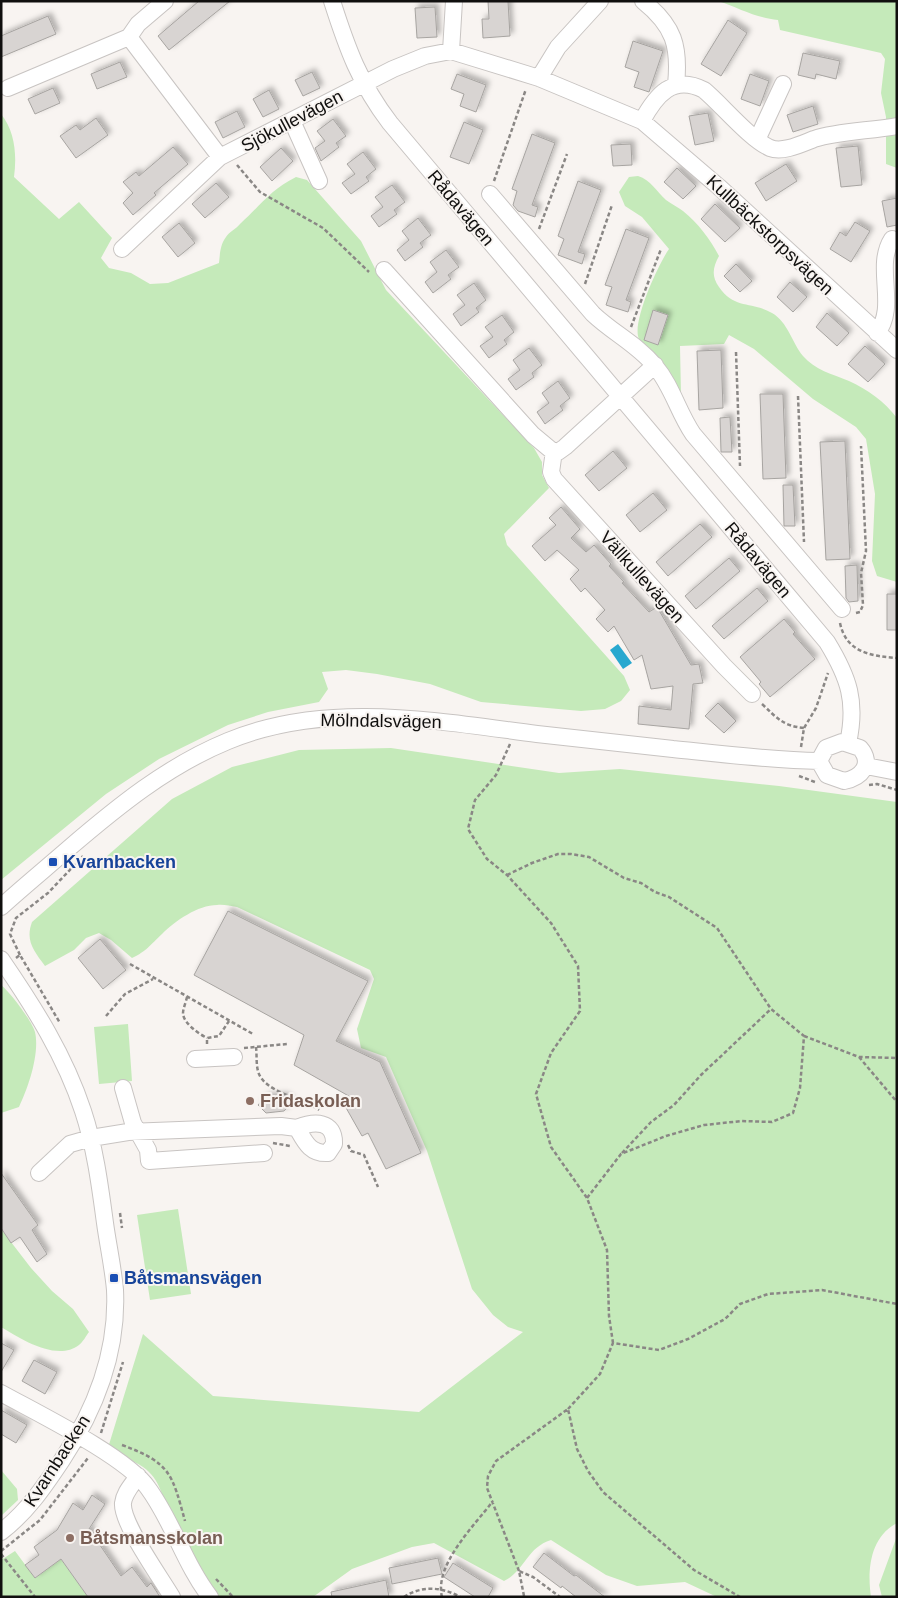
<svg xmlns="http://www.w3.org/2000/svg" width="898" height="1598" viewBox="0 0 898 1598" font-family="Arial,sans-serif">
  <defs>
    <filter id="shadow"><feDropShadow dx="3.5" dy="-3.5" stdDeviation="2.5" flood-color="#0004"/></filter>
  </defs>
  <rect width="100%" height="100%" fill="#f8f4f1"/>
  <path fill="#c5eaba" d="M718,1h179v167l-11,-4v-47l-5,-24 4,-34 -4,-6 -101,-23 -2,-10c-22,-2 -39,-12 -60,-19z
    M1,114c14,17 16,41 13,63l45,42 20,-17 33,36 -11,20 8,10 22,5 19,11 18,-1 51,-20c1,-9 1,-18 7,-26 3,-5 10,-8 14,-13 20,-18 30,-34 56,-47l11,3 54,61 25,49 148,158 8,14v13l7,13 -45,46 3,11 117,131 6,14 -9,11 -16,8 -24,2 -100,-9 -51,-18 -53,-10 -31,-4 -24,2 6,17 -9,13 -51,10 -40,13 -69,34 -53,35 -105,86z
    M638,176c13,4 18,15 28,24 5,4 12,7 17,11 15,12 27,28 36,45 -6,11 -8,20 0,31 16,23 33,14 53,26 16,9 20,30 31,43 12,14 29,18 46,25 18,8 36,21 48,37v164l-20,-6 -5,-15 3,-67 -9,-55 -10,-12 -43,-28 -59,-50 -25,-14 -5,9 -44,2 1,49c-11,-15 -35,-41 -42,-56 -8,-16 20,-76 30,-90l-27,-32 -17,-11 -6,-14 10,-15z
    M391,748l168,25 61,-4 159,17 118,16v721c-27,14 -30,47 -26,74h-154l-32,-15 -48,4 -31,-11 -55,-35c-25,8 -26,31 -47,41l-70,-38 -22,4 -60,22 -39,28h-95c-20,-24 -37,-54 -49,-84 -7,-17 -9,-34 -26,-46 -10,-7 -24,-11 -36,-16l36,-117 70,62 206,16 104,-80 -15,-5 -15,-12 -21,-26 -45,-138 -41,-94 -25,-9 -4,-19 17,-50 -4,-9 -133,-63c-7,-1 -14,-3 -20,-2 -19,0 -42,16 -55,29 -12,11 -15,17 -30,24l-21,-18 -12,-7 -13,5 -12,12 -29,16c-11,-15 -20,-25 -13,-44l140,-123 60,-32 67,-17z
    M1,985c9,7 31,36 34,47 5,22 -7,56 -16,75l-18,6z
    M128,1024l4,57 -33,3 -5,-57z
    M178,1209l13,85 -41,6 -13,-85z
    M1,1229l30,39 21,23 21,18 16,23c-3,4 -6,10 -10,13 -22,17 -58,-6 -78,-18z
    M1,1470l16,19 1,11 -17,16z
    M897,1536v61h-15l-3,-12z
    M15,1551l20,27 26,-19 27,38h-87v-37z"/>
  <path fill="#28a8cf" d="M618,644l14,19 -9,6 -13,-19z"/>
  <path fill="#d8d4d2" stroke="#a7a4a1" filter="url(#shadow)" d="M199,1h31l-61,49 -11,-14z
    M488,1h20l2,35 -27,2 -1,-19h7z
    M435,7l2,30 -20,1 -2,-30z
    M48,16l8,18 -55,23v-21z
    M728,20l19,13 -26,43 -20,-12z
    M633,41l30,10 -14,41 -15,-5 5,-15 -14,-5z
    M803,53l37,8 -4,18 -20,-5 -1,5 -17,-4z
    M120,62l7,15 -30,12 -6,-15z
    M312,72l8,16 -17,8 -8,-16z
    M457,74l29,11 -10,27 -16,-6 4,-12 -13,-5z
    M750,74l19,7 -9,25 -19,-7z
    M53,88l7,15 -25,11 -7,-15z
    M269,90l10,19 -16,8 -10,-18z
    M813,106l5,18 -25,8 -6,-17z
    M237,111l8,16 -22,11 -8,-16z
    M708,113l6,28 -19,4 -6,-29z
    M96,118l12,17 -32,23 -16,-22 16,-11 4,5z
    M333,119l13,17 -10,7 3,4 -18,14 -6,-13 10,-7 -8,-10z
    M464,122l19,8 -14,34 -19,-7z
    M532,134l23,9 -23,62 6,2 -3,10 -17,-6 -5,-6 4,-14 -5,-2z
    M631,144l1,21 -19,1 -2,-21z
    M858,146l4,39 -21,2 -5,-39z
    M173,147l15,17 -34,29 2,2 -23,20 -10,-12 10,-10 -10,-11 13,-10 3,4z
    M281,148l12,13 -21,20 -12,-14z
    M363,152l13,17 -10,8 3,4 -18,13 -9,-11 13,-9 -8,-10z
    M786,164l11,17 -31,20 -11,-18z
    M677,168l19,18 -13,13 -19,-17z
    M578,181l23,9 -23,62 7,2 -3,10 -24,-9 6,-16 -6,-3z
    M216,183l13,14 -24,21 -13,-14z
    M392,185l13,17 -11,8 3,4 -18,13 -8,-11 12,-9 -8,-10z
    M897,198v27l-10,2 -5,-26z
    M715,204l25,24 -15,14 -24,-23z
    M418,218l13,17 -11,8 3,4 -18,14 -8,-11 12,-10 -7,-9z
    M855,222l15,9 -19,31 -21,-13 10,-17 6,4z
    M179,223l16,20 -17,14 -16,-20z
    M626,229l23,9 -23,62 5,2 -3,10 -22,-7 6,-18 -7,-2z
    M446,250l13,17 -11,8 3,4 -18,14 -8,-11 12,-10 -7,-10z
    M736,264l16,17 -12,11 -16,-16z
    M790,282l17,15 -14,15 -16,-15z
    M474,283l12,17 -10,8 3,4 -18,14 -8,-12 12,-9 -8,-10z
    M653,310l15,5 -10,30 -14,-5z
    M827,313l22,20 -12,13 -21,-19z
    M502,315l12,17 -10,8 3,4 -18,14 -9,-12 13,-9 -8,-10z
    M865,346l20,18 -17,18 -20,-18z
    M529,348l13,17 -10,8 2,4 -18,13 -8,-11 12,-9 -7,-10z
    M721,350l2,58 -24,2 -2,-59z
    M558,381l12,17 -10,8 3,4 -18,14 -8,-12 12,-9 -7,-10z
    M760,394h23l3,84 -23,1z
    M730,417l2,35h-11l-1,-34z
    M845,441l5,118 -24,1 -6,-118z
    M613,451l14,17 -28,23 -14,-16z
    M783,485h10l2,41h-11z
    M653,493l14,17 -27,22 -14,-17z
    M561,507l19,22 -9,9 15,14 8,-7 17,19 -2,2 15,16 -2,1 27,29 8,-5 34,58 8,-1 4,19 -10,1 -4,45 -51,-5 1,-18 32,4 2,-24 -22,3 -9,-34 -8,5 -20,-34 -6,6 -12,-13 9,-9 -20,-22 -4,4 -11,-13 9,-9 -22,-20 -12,11 -13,-15 24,-21 -7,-7z
    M700,524l12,13 -44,39 -12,-14z
    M729,558l11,13 -44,38 -11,-13z
    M857,565l1,36 -9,1 -3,-4 -1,-32z
    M757,588l11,13 -44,38 -12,-13z
    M887,594h10v36h-10z
    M784,619l11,13 -2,2 22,25 -45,38 -11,-13 2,-2 -21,-25z
    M718,703l18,18 -12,12 -19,-17z
    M228,911l140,70 -32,60 44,21 41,91 -35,16 -18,-36 -6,3 -17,-30 9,-7 -60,-34 10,-30 -110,-60z
    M100,939l26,31 -23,19 -25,-31z
    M285,1096l7,6 -8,9 -18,2 -8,-8 7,-8z
    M1,1173l37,52 -6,5 15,24 -10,8 -17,-25 -9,6 -10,-15z
    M1,1343l13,7 -13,22z
    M34,1360l23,12 -12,22 -23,-13z
    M1,1410l26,15 -11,18 -15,-9z
    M92,1495l13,9 -16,25 32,47 11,-9 15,20 4,-4 9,14h-72l-27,-38 -26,19 -10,-13 14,-10 -5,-8 23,-17 16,-27 10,7z
    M544,1553l30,23 2,-1 29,22h-29l-14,-11 -1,2 -28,-21z
    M438,1558l4,16 -50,10 -3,-16z
    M453,1563l40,25 -5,9h-13l-31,-20z
    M386,1580l3,17h-57l-1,-5z"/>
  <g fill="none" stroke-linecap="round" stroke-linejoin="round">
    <g stroke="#c8c4c2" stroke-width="18">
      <path id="minor" d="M332,1c15,47 28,83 58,122l437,519c22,36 30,60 21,101
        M643,1c31,25 37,45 33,84
        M129,37l91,120
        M451,51l3,-50
        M539,78l19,-31 42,-46
        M8,88l121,-51 9,-13 27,-23
        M292,121l27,60
        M642,121c14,-26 31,-47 62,-31 18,15 46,49 66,58 13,5 31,-4 44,-9 25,-8 56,-8 83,-13
        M757,140l26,-56
        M490,194l103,120c20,19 45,31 62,52 17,20 23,46 38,68l149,175
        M122,249l98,-92 173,-88 32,-13 26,-5 88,27 103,43 77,66 178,163
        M384,270l149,165 18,15 7,2 7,-5 90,-82
        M877,333c21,-27 -3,-66 15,-94
        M554,451l-3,21 3,7 170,187 28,28
        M842,742l18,6c14,16 1,30 -16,33l-17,-6 -8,-14 7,-13z
        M866,766l31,6
        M1,907c22,-20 44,-38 67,-58 49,-42 99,-83 160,-108 98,-41 208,-20 309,-7 46,5 91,10 136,15 48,5 97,11 146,12
        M1,959c33,48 64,97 82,152 12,36 17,75 22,112 3,22 8,44 10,67 3,61 -20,120 -53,170 -18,27 -35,52 -61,72
        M195,1059l39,-2
        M123,1088l10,35 15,27 1,11 115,-8
        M39,1173l31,-29 21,-6 37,-6 153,-6 16,2c8,14 13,26 31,25l6,-9c1,-24 -20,-23 -37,-16
        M1,1393c36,20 126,64 147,95 25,34 36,75 62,109
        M138,1476c-6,9 -14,17 -15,27 -2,20 38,75 49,94"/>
    </g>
    <path stroke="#8a8785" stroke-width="2.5" stroke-dasharray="4 2.5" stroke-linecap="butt" d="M237,165l23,27 63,36 46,44
      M494,181l32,-92
      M539,229l28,-75
      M585,284l27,-79
      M631,327l30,-78
      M736,352l4,114
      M798,396l6,146
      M856,613l4,-1 3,-7 -2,-32 5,-22 -5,-105
      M840,623c6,29 30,33 57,35
      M762,704c15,14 21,22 42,24
      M510,744l-14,31 -21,25 -7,29 19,30 20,16 44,48 27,43 2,45 -29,42 -15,41 15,53 36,51 20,52 2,66 4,27
      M801,747l3,-19 12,-20 12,-35
      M799,776l16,6
      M869,785l8,-1 20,6
      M507,875l25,-12 26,-9h13l18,3 35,21 17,5 14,9 14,5 48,31 54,81 33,27 -4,52 -7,25 -21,9 -30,-1 -38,4 -38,11 -45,18 -34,44
      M20,955l-10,-21 6,-16 32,-25 35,-37
      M16,958l4,-3 40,68
      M130,964l123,70
      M187,997c-1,5 -4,12 -4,16 0,10 16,21 24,25
      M106,1016l19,-22 28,-15
      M804,1036l55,21 38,1
      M207,1044v-6l12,-2 10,-15
      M256,1047c1,8 0,17 2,24 5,21 44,27 61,39
      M244,1048l43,-4
      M859,1057l38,45
      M273,1143l17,3
      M348,1145l3,6 13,4 14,32
      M622,1153l29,-31 23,-17 27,-30 70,-66
      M120,1213l2,15
      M568,1409l32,-35 13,-31 46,7 29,-11 37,-20 15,-15 28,-10 54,-4 75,14
      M101,1433l22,-71
      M122,1445c49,18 50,29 63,76
      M1,1551l39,-31 48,-62
      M1,1554l34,43
      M519,1571l-32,-83 1,-12 8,-15 72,-52 9,40 11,22 15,21 91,78 46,27
      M216,1579l17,18
      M524,1596l-5,-25 14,6 27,20
      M404,1597c18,-12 39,-10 56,0
      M442,1597c-8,-32 32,-71 51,-96"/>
    <use href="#minor" stroke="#fff" stroke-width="16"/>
  </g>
  <g fill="#1a4fb4" stroke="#f8f4f1" stroke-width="2">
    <rect x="48" y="857" width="10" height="10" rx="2.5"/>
    <rect x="109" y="1273" width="10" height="10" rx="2.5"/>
  </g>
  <g fill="#8d6e63" stroke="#f8f4f1" stroke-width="2">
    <circle cx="250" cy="1101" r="5"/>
    <circle cx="70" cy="1538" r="5"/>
  </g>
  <g text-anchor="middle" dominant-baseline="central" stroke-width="4" stroke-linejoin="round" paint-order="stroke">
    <g font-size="18" fill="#100f0e" stroke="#f8f4f1">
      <text transform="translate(292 121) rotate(-28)">Sjökullevägen</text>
      <text transform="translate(461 208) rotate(50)">Rådavägen</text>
      <text transform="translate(770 235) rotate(43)">Kullbäckstorpsvägen</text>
      <text transform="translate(758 560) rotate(50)">Rådavägen</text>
      <text transform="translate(642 577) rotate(48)">Vällkullevägen</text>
      <text transform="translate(381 721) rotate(1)">Mölndalsvägen</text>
      <text transform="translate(57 1461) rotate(-57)">Kvarnbacken</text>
    </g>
    <g font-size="18" font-weight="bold" fill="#164399" stroke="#f8f4f1" text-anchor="start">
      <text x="63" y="862">Kvarnbacken</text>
      <text x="124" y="1278">Båtsmansvägen</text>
    </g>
    <g font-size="18" font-weight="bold" fill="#785e54" stroke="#f8f4f1" text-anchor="start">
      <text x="260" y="1101">Fridaskolan</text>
      <text x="80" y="1538">Båtsmansskolan</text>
    </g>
  </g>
  <rect width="898" height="1598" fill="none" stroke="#100f0e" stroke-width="5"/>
</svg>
